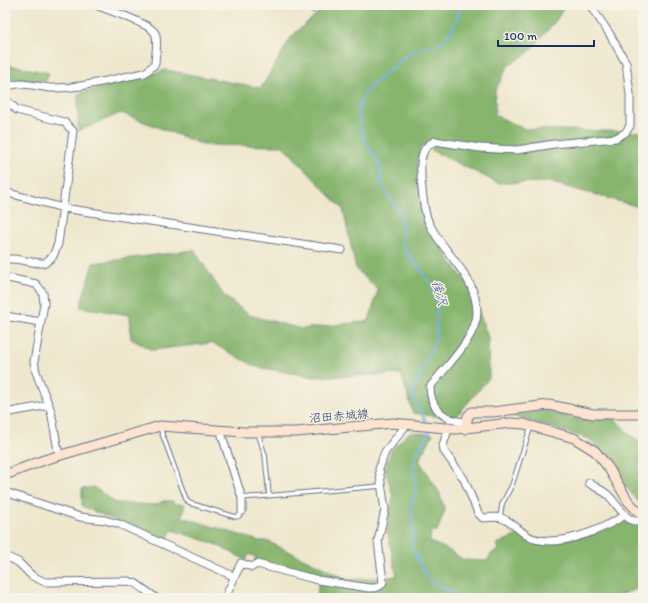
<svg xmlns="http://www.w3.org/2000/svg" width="648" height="603" viewBox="0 0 648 603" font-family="Itim,'Klee One',sans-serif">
  <rect width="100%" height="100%" fill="#f7f3e8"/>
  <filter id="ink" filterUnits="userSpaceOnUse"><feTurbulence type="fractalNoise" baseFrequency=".025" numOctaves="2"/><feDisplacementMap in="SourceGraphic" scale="8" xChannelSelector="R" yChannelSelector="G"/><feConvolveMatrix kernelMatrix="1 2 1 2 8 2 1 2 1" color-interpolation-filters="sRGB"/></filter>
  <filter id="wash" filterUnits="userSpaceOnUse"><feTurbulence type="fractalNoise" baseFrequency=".012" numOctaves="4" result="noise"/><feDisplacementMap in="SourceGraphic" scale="16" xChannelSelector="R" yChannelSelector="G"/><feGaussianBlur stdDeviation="0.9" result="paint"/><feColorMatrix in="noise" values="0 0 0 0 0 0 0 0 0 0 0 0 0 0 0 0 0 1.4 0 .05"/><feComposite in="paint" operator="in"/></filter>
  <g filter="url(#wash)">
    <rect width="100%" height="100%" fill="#efe7cd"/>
    <path fill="#87b56e" stroke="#517266" d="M327,5h238l-8,14 -28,33 -21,14 -13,25v24l29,14 119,3v76l-94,-26 -51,1 -77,-38 -4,22 8,54 12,21 33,46 18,49 1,41 -35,41 -41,-6 -12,-39 -87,3 -57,-10 -45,-24 -60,7 -21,-11 -1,-24 -50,-8 13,-44 101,-13 30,46 25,19 52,14 68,-8 9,-31 -22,-21 -13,-60 -60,-63 -79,-1 -83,-32 -43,18v-37l88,-24 95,18 31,-52z
      M5,64l44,9 -3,8 -35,-1 -6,4z
      M544,410l32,9 37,-2 17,18 13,8v64l-22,-26 -8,-16 -23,-26 -77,-23z
      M410,432l23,2 -14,26 20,32 6,18 -8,21h-6l-1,11 15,6 19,12 23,1 5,-8 7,-3 -2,-6 23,-10 8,6c34,-2 64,1 93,-19l22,6v60l-33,11h-293l2,-22 -65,-15 2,-4 -7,-3 -3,6 -33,-17 -41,-13 -7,12 -83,-36v-17l12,-2 21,16 41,2 7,-4h10l1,3h11l-3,13 77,24h8l82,39 48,-4 -10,-46 6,-34 -8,-27 6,-19z"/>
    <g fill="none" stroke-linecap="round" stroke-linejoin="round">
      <path stroke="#77b2e8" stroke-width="2" d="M427,424l-15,-30 24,-56 1,-34 -7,-22 -27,-34 -2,-32 -21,-34 1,-11 -3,-10 -15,-23 -5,-26 3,-12 7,-11 28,-25 13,-11 32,-10 10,-11 11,-27
        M428,428l1,5 -13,21 -3,17 3,14 -5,23 2,20 -1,19 9,20 12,16 20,9 3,6
        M623,598l2,-1"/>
    </g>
  </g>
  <g filter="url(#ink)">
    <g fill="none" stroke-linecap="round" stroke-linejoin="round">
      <g stroke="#656f85" stroke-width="5.5">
        <path id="lane" d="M160,428l26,71 3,4 47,14 3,-1 3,-5
          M258,433l7,22 4,40
          M242,498l139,-12
          M500,518l2,-14 10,-19 19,-59"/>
      </g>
      <g stroke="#656f85" stroke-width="9">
        <path id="street" d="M306,5l9,4
          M5,89c9,-10 33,-2 45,-1 33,1 63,-10 95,-15l10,-9c0,-9 4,-23 0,-31 -4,-9 -47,-23 -59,-28
          M5,99l12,11 47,12 9,9 -15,113 -5,12 -8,7c-11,1 -33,-7 -40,-3
          M5,192l58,16 279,42
          M5,276l3,2 28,6 7,9 1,11 -10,58 2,10 15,39 8,45
          M5,316l36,6
          M5,413l44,-8
          M466,422c-21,-1 -36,-13 -36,-35 15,-20 46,-48 47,-74 0,-38 -34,-59 -48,-90 -6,-12 -11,-58 -6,-70 2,-6 6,-9 12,-12l45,7 37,2 37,-6 62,-6 9,-5 5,-7v-32l-4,-31 -17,-30 -19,-28
          M449,427l-6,18 1,6 20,28 14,34 5,5c6,0 13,-2 18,0 12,3 20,16 31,20 27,10 70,-8 93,-23
          M222,431v5l20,62v13
          M589,483c6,4 13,7 19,12 9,8 21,34 35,24
          M5,492l75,25 25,3 14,4 114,52
          M5,556l13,6 14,14 13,6 83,-1 7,2 21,15
          M225,598l16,-35 11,4 5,-3 61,16 51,8c6,0 11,0 14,-6l-5,-41 7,-31 -6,-41 6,-17 22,-28"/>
      </g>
      <g stroke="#656f85" stroke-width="11">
        <path id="secondary" d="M465,429l3,-13 4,-4h20l57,-7 44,9h50
          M5,475l39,-15 116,-34 84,6h52l97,-9 63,6 55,-6 13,1 50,14 21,13 13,16 20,34 15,16"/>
      </g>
      <use href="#lane" stroke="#fff" stroke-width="3.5"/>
      <use href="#street" stroke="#fff" stroke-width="7"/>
      <use href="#secondary" stroke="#fde4d1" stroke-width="9"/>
    </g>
  </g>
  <g text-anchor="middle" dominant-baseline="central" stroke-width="3" stroke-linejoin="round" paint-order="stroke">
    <g font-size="12" fill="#1b2f5e" stroke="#f7f3e8">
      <text transform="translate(339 416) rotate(-5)">沼田赤城線</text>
    </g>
    <g font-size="13" font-style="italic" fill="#375687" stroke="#f7f3e8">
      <text transform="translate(440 293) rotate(75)">後沢</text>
    </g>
  </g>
  <rect width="648" height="603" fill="none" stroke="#f7f3e8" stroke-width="20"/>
  <path d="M498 40v6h96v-6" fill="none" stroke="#1b2f5e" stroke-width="2"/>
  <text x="504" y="40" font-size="12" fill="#1b2f5e" stroke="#f7f3e8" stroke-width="3" paint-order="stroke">100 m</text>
</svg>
